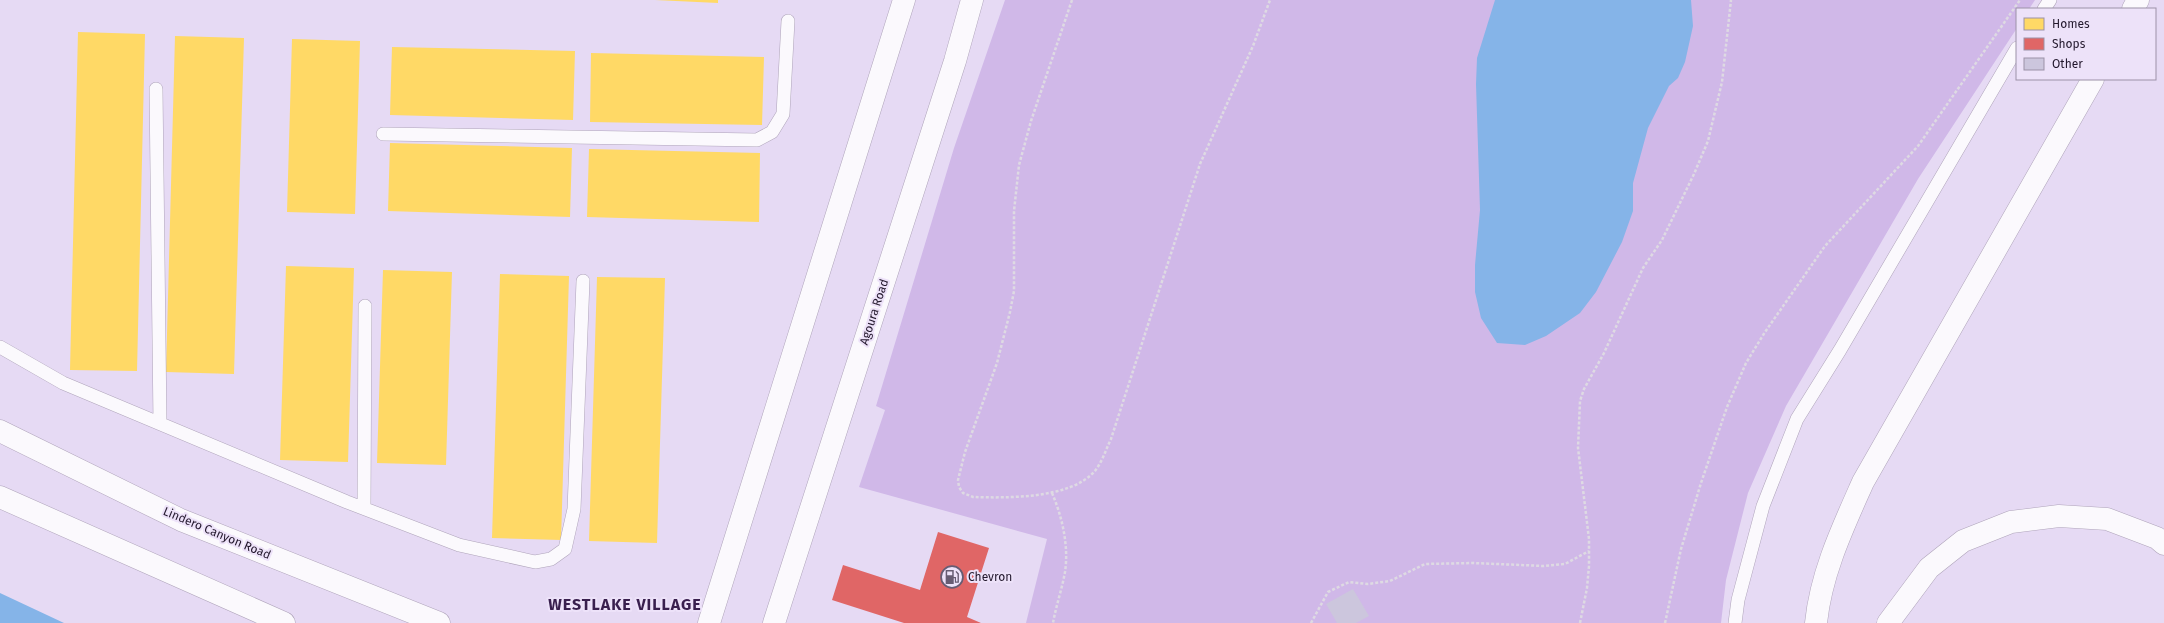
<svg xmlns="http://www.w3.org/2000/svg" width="2164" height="623" viewBox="0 0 2164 623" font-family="'Fira Sans',sans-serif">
  <rect width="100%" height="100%" fill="#e6daf4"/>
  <path fill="#d0b8e8" d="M1005,0h1030l-6,9h-12v19l-99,151 -132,227 -38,87 -22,87 -5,43h-695l21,-84 -188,-52 26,-77 -9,-4 78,-258z"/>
  <path fill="#85b4e8" d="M1495,0h196l2,26 -8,36 -7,16 -9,8 -21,42 -15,55v28l-11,31 -26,50 -16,21 -34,23 -21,9 -28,-2 -16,-25 -6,-26v-27l5,-55 -4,-126 1,-26z
    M0,593l64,30h-64z"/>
  <path fill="#ffd966" d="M655,0h63v3z
    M78,32l67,2 -8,337 -67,-1z
    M175,36l69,2 -10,336 -68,-2z
    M292,39l68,2 -5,173 -68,-2z
    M392,47l183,4 -2,69 -183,-5z
    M591,53l173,4 -2,68 -172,-3z
    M390,143l182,5 -2,69 -182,-6z
    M589,149l171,4 -1,69 -172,-5z
    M286,266l68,2 -6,194 -68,-2z
    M383,270l69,2 -6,193 -69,-2z
    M500,274l69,2 -8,264 -69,-2z
    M597,277l68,1 -8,265 -68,-2z"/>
  <path fill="#e06666" d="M938,532l51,16 -22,69 14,6h-77l-72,-23 11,-35 77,25z"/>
  <path fill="#ccc6dd" d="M1353,589l16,27 -13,7h-19l-11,-19z"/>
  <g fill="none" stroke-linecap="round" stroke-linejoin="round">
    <g stroke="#afa4ba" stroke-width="14">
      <path id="service" d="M2044,9l6,-9
        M156,89l4,334
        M383,134l374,6 15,-8 11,-18 5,-93
        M0,347l63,36 284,119 112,43 76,17 16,-3 14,-10 9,-40 9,-228
        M364,508l1,-202
        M1735,623l3,-23 25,-94 34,-87 43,-69 177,-302"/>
    </g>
    <g stroke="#afa4ba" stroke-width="23">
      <path id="tertiary" d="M0,431l181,89 258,103
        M0,497l284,126"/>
    </g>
    <g stroke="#afa4ba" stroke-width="23">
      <path id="secondary" d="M709,623l195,-623
        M774,623l181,-562 17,-61"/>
    </g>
    <g stroke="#afa4ba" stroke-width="23">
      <path id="motorway" d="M2133,9l5,-9
        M1816,623c5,-50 27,-96 47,-141l230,-403
        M1888,623l41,-55 34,-27 48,-19 48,-6 48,3 50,19 7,6"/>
    </g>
    <path stroke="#dedae3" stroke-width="2.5" stroke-dasharray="3 2" stroke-linecap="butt" d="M1072,0l-41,121 -12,44 -5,46v80l-4,21 -13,51 -32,89 -7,28 1,7 4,6 10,4c34,1 96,2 121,-25 8,-9 12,-23 17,-33l89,-275 53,-118 17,-46
      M1052,493c10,23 17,53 13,79 -3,17 -9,34 -12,51
      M1311,623l17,-31 21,-10 19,2 22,-3 35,-17 48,-1 71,3 21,-2 24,-13
      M1580,623l7,-35 2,-22v-27l-11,-91 2,-47 4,-12 20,-36 39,-85 19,-28 32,-66 14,-33 14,-59 9,-82
      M1665,623l16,-74 20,-66 26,-76 19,-44 19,-31 60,-86 93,-100 102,-146"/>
    <use href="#service" stroke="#fbf9fd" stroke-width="13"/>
    <use href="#tertiary" stroke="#fbf9fd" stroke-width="22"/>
    <use href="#secondary" stroke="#fbf9fd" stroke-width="22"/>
    <use href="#motorway" stroke="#fbf9fd" stroke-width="22"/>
  </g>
  <defs>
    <g id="fuel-ring" transform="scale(1.15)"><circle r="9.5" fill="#ede2f9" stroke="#675c73" stroke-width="1.5"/><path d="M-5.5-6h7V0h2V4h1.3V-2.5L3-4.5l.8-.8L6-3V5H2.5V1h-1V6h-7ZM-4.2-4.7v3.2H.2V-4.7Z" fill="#675c73"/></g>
  </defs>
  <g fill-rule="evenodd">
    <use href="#fuel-ring" x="952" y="577"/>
  </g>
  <g text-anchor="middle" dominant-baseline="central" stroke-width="4" stroke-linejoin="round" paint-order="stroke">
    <g font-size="12" fill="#23182d" stroke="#ede2f9">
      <text transform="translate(874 312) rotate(-72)">Agoura Road</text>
      <text transform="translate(217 533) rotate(23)">Lindero Canyon Road</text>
    </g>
    <g font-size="12" fill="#23182d" stroke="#ede2f9" text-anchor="start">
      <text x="968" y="577">Chevron</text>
    </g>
    <g font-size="16" font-weight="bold" letter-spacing="1" fill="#391f4e" stroke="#ede2f9">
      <text x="625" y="604">WESTLAKE VILLAGE</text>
    </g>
  </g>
  <rect x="2016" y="8" width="140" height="72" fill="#ede2f9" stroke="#9c91a7"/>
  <rect x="2024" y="18" width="20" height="12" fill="#ffd966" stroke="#9c91a7"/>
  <text x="2052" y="28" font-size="12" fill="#23182d">Homes</text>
  <rect x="2024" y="38" width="20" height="12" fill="#e06666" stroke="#9c91a7"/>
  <text x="2052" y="48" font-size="12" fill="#23182d">Shops</text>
  <rect x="2024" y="58" width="20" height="12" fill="#ccc6dd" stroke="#9c91a7"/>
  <text x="2052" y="68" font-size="12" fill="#23182d">Other</text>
</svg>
